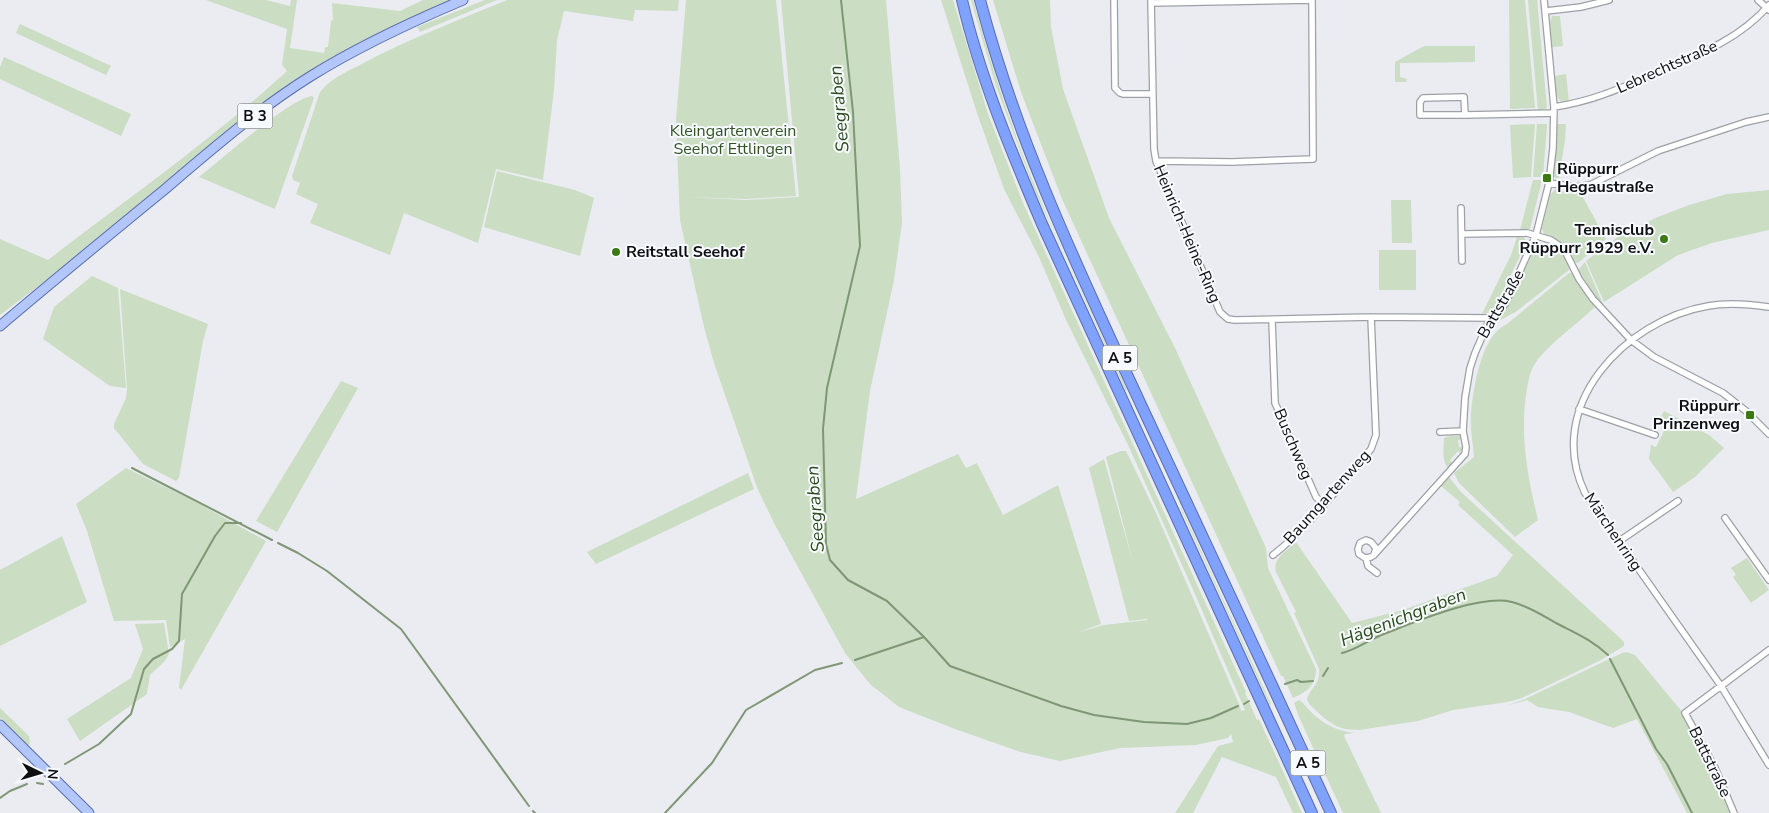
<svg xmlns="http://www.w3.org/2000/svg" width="1769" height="813" viewBox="0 0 1769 813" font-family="'Nunito Sans',sans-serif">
  <rect width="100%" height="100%" fill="#eaecf2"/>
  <path fill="#cbddc3" d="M206,0h60l24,6 1,-6h6l-7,48 34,5 1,-6h3l3,-26 2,-1 -1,-17 68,8 23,-11h29l-68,30 -62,34 -30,19 -49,35 -186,154 -57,43v-76l48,21c80,-62 164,-120 239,-189l-5,-6 5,-36z
    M485,0h12l-77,32 -3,-5z
    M507,0h172l-1,11 -43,-1 -2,11 -69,-10 -7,29 -3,50 -11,90 -47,-11 -18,74 -74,-30 -14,42 -80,-32 8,-19 -22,-10 4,-11 -7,-3 -1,-4 28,-84c10,-13 24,-19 38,-26 47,-26 99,-45 149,-66z
    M686,0h90l20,196 -51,3 -60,-2 60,3 54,-3 -18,-197h105l14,168 2,55 -8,57 -24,111 -14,108 102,-45 8,14 11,-5 26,52 55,-30 43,139 -25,9 28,-8 44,-5 -1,-1 -18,2 -40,-153 15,-9 30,107 -28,-109 15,-6h5l30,62 83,191 2,7 4,-1 -54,-125 -62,-138 -62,-125 -28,-65 -35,-68 -27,-76 -36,-113h12l35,114 35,89 223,489 -1,1 12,27 2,-1 43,94h-9l-17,-36 -54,-20 -29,56h-18l43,-67 15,-4 -2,-8 -3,4 -32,7 -76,3 -60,13 -39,-9 -66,-23 -56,-22 -29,-23 -25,-31 -70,-128 -17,-35 -44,-127 -10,-36 -24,-107 -1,-23 -3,-78z
    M971,0h2c16,59 35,117 57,174 29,73 64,144 97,216l-1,1 -93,-205 -37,-100z
    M993,0h57l1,27 12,62 46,129 66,130 91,200 2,20 48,101c0,16 -9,23 -23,29l-10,-22h-2l-219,-477 -41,-107z
    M1509,0h16l10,108 -25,1z
    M1528,0h9l10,108 -9,3z
    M1552,16h8l3,30 -11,1 -2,-25z
    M20,24l91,42 -5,9 -90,-42z
    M1424,46h51v16l-75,1v14l7,2 -1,3h-11v-20z
    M4,57l127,57 -10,22 -121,-57v-12z
    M1566,74l3,28c-16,2 -13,-15 -14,-26z
    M312,96l2,2 -39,111 -76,-32c22,-17 90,-78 113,-81z
    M1535,124l-4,53 -18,1 -3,-53z
    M1537,124h10l-4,53h-10z
    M1557,124h9l-1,16 -6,38h-4l-2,-3z
    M497,171l78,19 19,8 -14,58 -96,-29z
    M1533,180h9l-12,49 -10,1z
    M1556,188h5l1,3 18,1 26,47 -28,24 -4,-1 -29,-27 -3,-6 8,-34z
    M1769,190v40l-57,13 -34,12 -74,47 -18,-41 33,-25 39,-19 31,-12 38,-11z
    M1391,200h20l1,43h-20z
    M1517,237l7,1 3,3 -34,71 -11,2 29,-59z
    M1546,242c13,6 19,14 24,27l-1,1 -52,41 -18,10 -1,-1 11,-17 26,-55 3,-4z
    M1379,250h37v40h-37z
    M1585,262l18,42 -1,2 -24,-36z
    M1569,273h4l22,34c-17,16 -47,38 -59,55 -7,10 -8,22 -10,33 -6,43 2,83 12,125l-23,17 -56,-54 -5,-10 20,-16c-1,-14 -4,-29 -3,-43 2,-25 10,-79 36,-90z
    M92,276l26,12 8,100 -16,-2 -67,-47 11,-32z
    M120,289l88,35 -5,17 -24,137 -3,3 -33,-17 -29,-36v-4l12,-26 1,-9z
    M341,381l17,7 -81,144 -21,-11z
    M1664,411l45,24 15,13 -29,29 -22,15 -24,-33 2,-14 5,2 9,-18 -8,-5z
    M1450,436h10l3,3 -5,1 1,7h4l-2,7 -3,-3 -8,9 3,4 -4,5c-8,-8 -5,-21 -5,-31z
    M126,468l66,32 74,41 -85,149 -2,-2 6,-49 -15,8 -4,-27 -52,1 -27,-90 -11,-27z
    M748,473l6,16 -158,75 -9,-12z
    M1449,477l12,15 159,146 4,4v4l-25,15 -77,37 -15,4 -54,8 -35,11 -59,9 -14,-1 -9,-3 -12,-8 -14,-13 -3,-5c2,-12 14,-15 12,-31l-25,-56 2,-1 -20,-40c-4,-14 11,-21 20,-30l56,81 51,-13 94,-34 16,-21 -55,-50 2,-3 -19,-16z
    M1180,507h1l90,197 -1,1z
    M62,536l25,66 -87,44v-76z
    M1747,558l22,32 -18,13 -18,-26 3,-2 -5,-7z
    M164,623l5,31 -4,7 -15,14 -3,19 -67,47 -13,-22 64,-41 12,-29 -8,-25z
    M1627,652l8,3 48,58 33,63 14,37h-43l-50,-94 -24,9 -44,-16 -31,-5 -11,-7 -21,6 19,-7 97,-46z
    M1299,700c5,3 8,8 12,12 12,12 26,19 43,21l-9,1 -1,2 37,77h-38l-44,-96 -5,-14z
    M0,708l29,28 1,7 -2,3 -28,-28z"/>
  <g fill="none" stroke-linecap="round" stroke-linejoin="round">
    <path stroke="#7f9775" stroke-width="2" d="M841,0l12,112 7,134 -33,142 -4,41 3,115 4,16 18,20 39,21 37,36 26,29 111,40 33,9 50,7 43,2 24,-6 27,-12
      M132,468l140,72
      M278,543l20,10 29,18 74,58 128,177
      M1342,653c14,-3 28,-14 42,-19 31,-12 96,-40 128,-32 16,4 30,13 44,21 19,10 36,17 52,32
      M1610,659l46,90 11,15 25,49
      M855,660l69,-23
      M1323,676l5,-8
      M1285,684l12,-4 4,2 12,-1
      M1244,704l5,-3
      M65,764l34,-20 32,-30 13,-45 9,-10 19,-10 7,-8 3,-47 33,-58 10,-13h16
      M37,783l6,1
      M0,798l10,-7 17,-7
      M533,811l2,2
      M665,813l47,-50 34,-53 69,-40 27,-7"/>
    <g stroke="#9ea0a6" stroke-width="8">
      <path id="street" d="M1114,0l1,88 5,5 3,1h29
        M1151,0l3,149 2,12 64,151 8,7 7,1 136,-3 121,1
        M1758,0l11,10
        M1151,3l160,-3
        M1546,11l35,-4 28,-7
        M1464,97l1,18h-45v-13l3,-4z
        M1554,107c40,-6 67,-19 104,-35 40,-17 82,-33 111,-67
        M1465,115l89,-2
        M1156,161l76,1 81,-3 -1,-159
        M1549,183l27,4 14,-2 68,-34 88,-29 23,-5
        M1461,208l1,53
        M1462,234l65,-1 24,7 10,7 5,6 13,26 14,20 38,41 23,17 69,36 23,18 23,23
        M1769,307c-20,-3 -41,-5 -61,-1 -83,14 -165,100 -123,187l136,193 48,79
        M1272,320l3,83 41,94 7,7
        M1579,409l76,26
        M1440,432l23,-1
        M1725,518l44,62
        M1618,542l60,-41
        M1273,555c35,-27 69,-72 98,-106l5,-14 -5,-118
        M1374,555l2,-7 -5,-6 -5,-2 -6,3 -2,6 1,5 6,4 6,-1 3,-2 91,-101 1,-7 -3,-16 2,-33 5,-30 5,-15 13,-30 9,-8 8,-11 31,-69 13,-52 4,-35 1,-41 -10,-107
        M1366,558l2,8 9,7
        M1734,813l-19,-45 -30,-55 84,-63"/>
    </g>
    <g stroke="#586eaa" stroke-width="11">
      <path id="primary" d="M0,326c54,-46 109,-91 164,-136 47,-40 94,-81 147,-114 48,-30 100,-54 152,-76
        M0,725l89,88"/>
    </g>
    <g stroke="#586eaa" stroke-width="12">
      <path id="highway" d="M962,0c18,77 49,151 80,224l270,589
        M980,0c38,144 101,275 163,409 63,134 126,269 188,404"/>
    </g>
    <use href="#street" stroke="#fff" stroke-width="5.5"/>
    <use href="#primary" stroke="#b3c7fd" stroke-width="9"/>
    <use href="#highway" stroke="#80a1fc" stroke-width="10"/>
  </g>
  <g fill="#3b7913" stroke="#f7fafe" stroke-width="2">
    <rect x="1542" y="173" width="10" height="10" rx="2.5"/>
    <circle cx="1664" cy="239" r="5"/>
    <circle cx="616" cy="252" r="5"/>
    <rect x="1745" y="410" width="10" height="10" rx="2.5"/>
  </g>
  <g text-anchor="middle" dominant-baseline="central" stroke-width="4" stroke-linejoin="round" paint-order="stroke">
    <g fill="#f7fafe" stroke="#545658" stroke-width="1">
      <rect x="237.5" y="103.5" width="35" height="25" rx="4"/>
      <rect x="1102.5" y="345.5" width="35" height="25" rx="4"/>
      <rect x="1290.5" y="750.5" width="35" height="25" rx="4"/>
    </g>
    <g font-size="15" font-weight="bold" fill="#0e0f11">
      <text x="255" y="116">B 3</text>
      <text x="1120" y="358">A 5</text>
      <text x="1308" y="763">A 5</text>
    </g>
    <g font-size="16" fill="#0e0f11" stroke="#f7fafe">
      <text transform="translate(1667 67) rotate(-24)">Lebrechtstraße</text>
      <text transform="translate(1187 234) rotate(67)">Heinrich-Heine-Ring</text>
      <text transform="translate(1501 304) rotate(-60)">Battstraße</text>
      <text transform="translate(1293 444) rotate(67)">Buschweg</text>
      <text transform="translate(1327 497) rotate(-48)">Baumgartenweg</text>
      <text transform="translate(1613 532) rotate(56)">Märchenring</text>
      <text transform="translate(1710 762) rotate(64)">Battstraße</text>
    </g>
    <g font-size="16" fill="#325321" stroke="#f7fafe">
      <text x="733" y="131">Kleingartenverein<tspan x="733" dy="18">Seehof Ettlingen</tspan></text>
    </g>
    <g font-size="16" font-weight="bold" fill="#0e0f11" stroke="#f7fafe" text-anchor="start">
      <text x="1557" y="169">Rüppurr<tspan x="1557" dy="18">Hegaustraße</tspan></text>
      <text x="1654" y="230" text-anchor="end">Tennisclub<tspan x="1654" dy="18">Rüppurr 1929 e.V.</tspan></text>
      <text x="626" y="252">Reitstall Seehof</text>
      <text x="1740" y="406" text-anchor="end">Rüppurr<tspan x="1740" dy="18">Prinzenweg</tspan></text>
    </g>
    <g font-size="18" font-style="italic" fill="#2a4b19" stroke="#f7fafe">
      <text transform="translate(839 109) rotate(-95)">Seegraben</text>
      <text transform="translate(815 509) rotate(-94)">Seegraben</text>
      <text transform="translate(1403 617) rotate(-21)">Hägenichgraben</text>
    </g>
  </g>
  <g transform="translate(40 773) rotate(95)" stroke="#f7fafe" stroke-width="4" paint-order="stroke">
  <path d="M0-4L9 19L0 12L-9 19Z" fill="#0e0f11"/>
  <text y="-8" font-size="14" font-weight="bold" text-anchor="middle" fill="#0e0f11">N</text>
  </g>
</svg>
